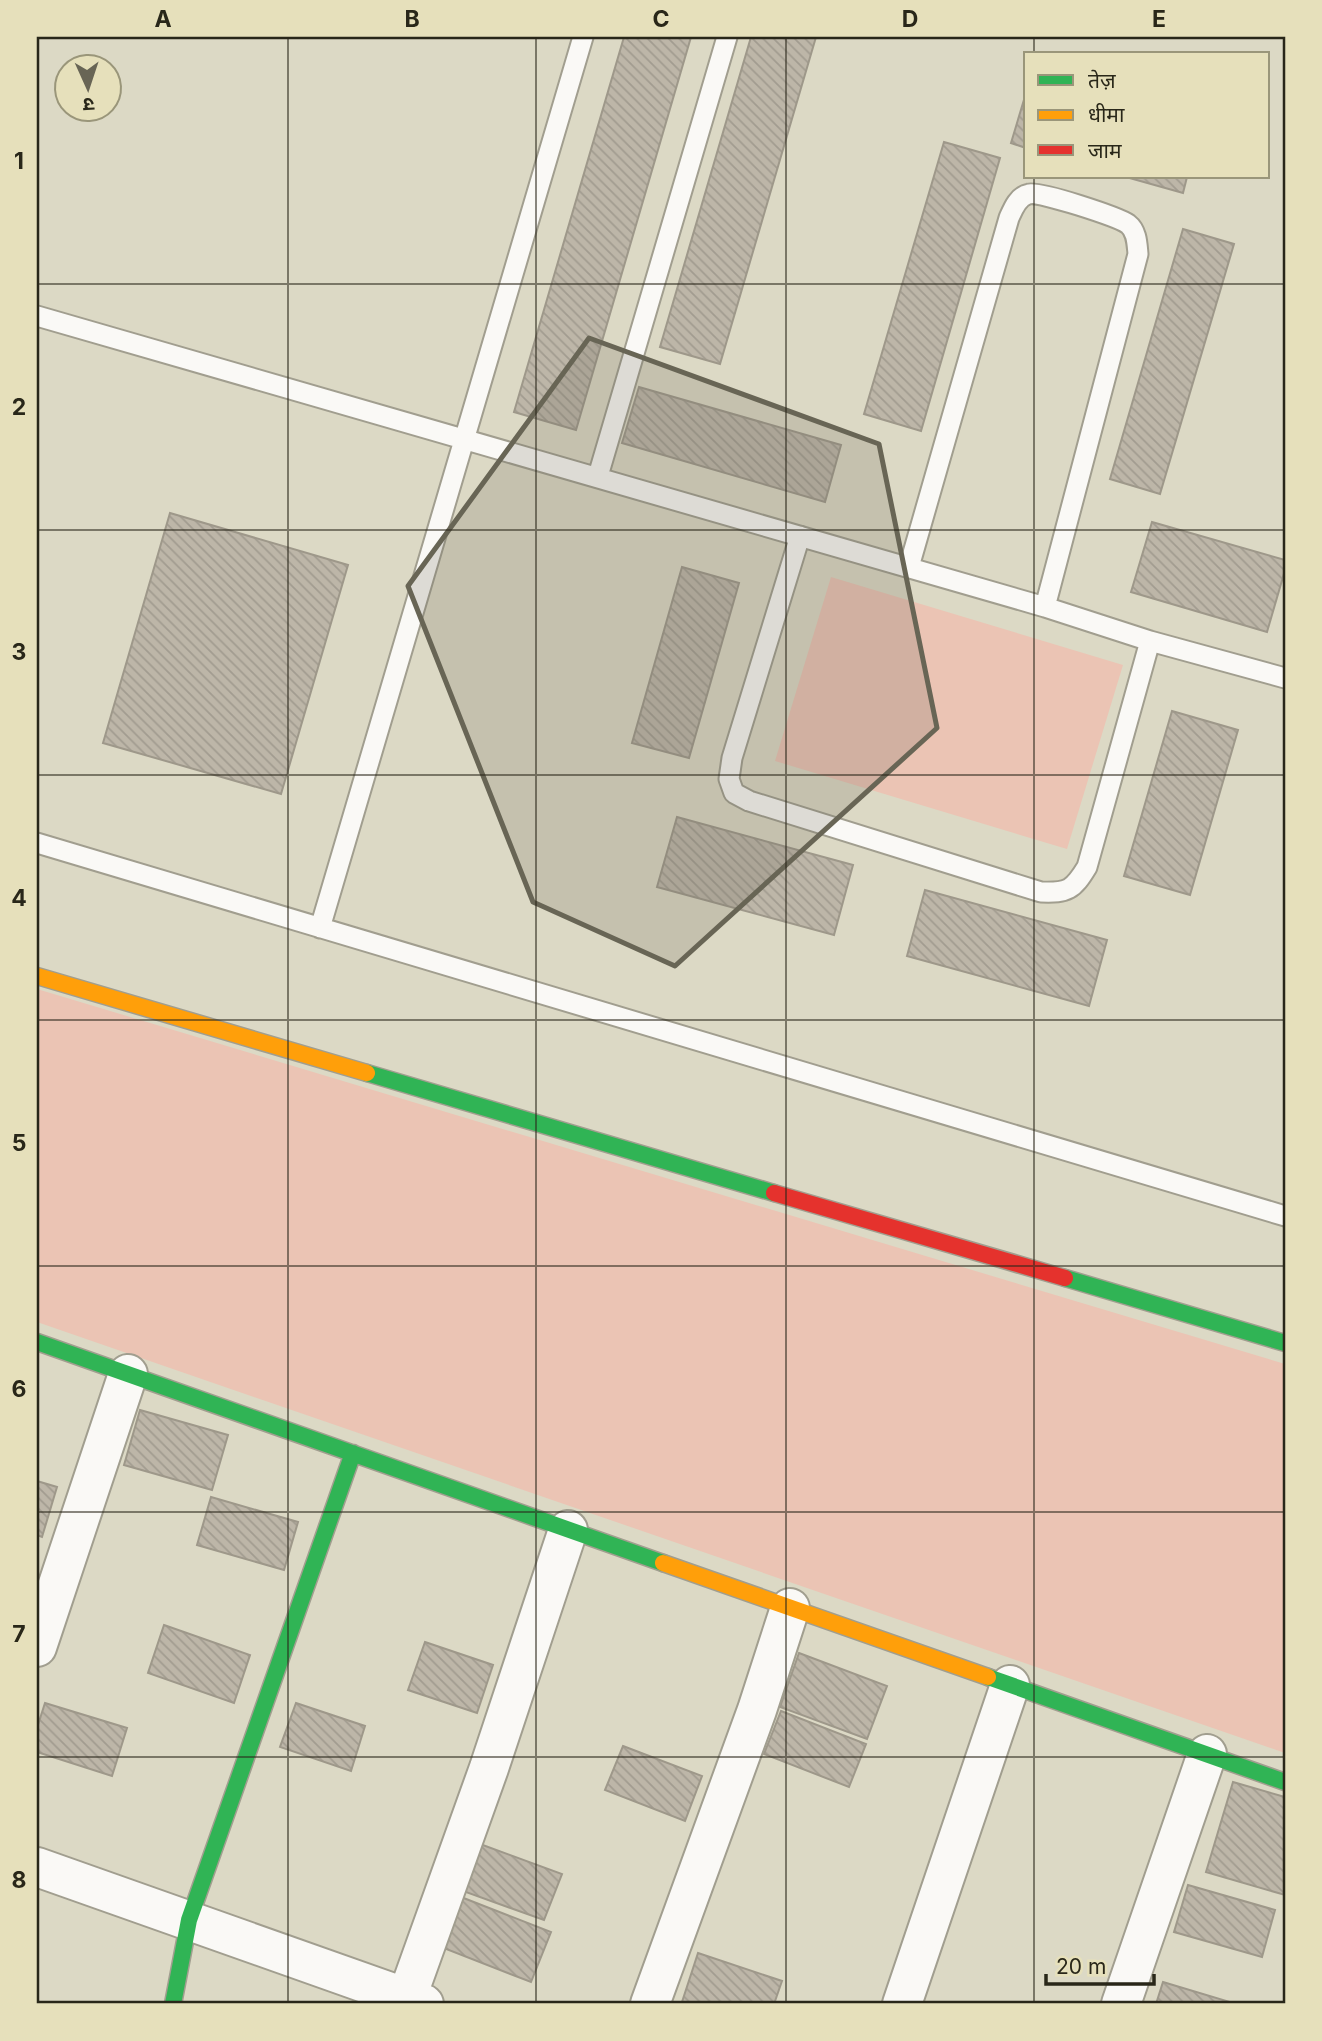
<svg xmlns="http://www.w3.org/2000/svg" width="1322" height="2041" viewBox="0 0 1322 2041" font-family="Inter,'Noto Sans Devanagari',sans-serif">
  <defs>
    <pattern id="building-back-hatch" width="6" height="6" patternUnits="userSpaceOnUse" patternTransform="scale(1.75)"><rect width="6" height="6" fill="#bdb6a8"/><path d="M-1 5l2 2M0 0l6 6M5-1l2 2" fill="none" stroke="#a29c90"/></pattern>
  </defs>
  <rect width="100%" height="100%" fill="#dcd9c5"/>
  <path fill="#ebc4b4" d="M831,577l292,88 -56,184 -292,-88z
    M37,989l1248,375v389l-1248,-431z"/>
  <path fill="url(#building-back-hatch)" stroke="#9e988a" stroke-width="2" d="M624,37h67l-115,393 -62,-18z
    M751,37h65l-96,327 -60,-17z
    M1026,93v55l-15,-5z
    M944,142l56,16 -79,273 -57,-17z
    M1126,177h61l-4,16z
    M1183,229l51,15 -74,250 -50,-15z
    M639,387l202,58 -16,57 -203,-59z
    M170,513l178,52 -67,229 -178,-51z
    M1152,522l133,38v10l-18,62 -136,-40z
    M682,567l57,16 -50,175 -57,-15z
    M1172,711l66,19 -48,165 -66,-19z
    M677,817l176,48 -19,70 -177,-48z
    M925,890l182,50 -18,66 -182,-50z
    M140,1410l88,25 -16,55 -88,-25z
    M37,1481l20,6 -15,50 -5,-2z
    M211,1497l87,25 -14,48 -87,-25z
    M164,1625l86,30 -16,48 -86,-30z
    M425,1642l68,23 -16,48 -69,-23z
    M799,1653l88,33 -20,53 -87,-32z
    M45,1703l82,25 -15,48 -75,-24v-24z
    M296,1703l69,23 -14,45 -71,-24z
    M781,1711l85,33 -17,43 -85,-33z
    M623,1746l79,30 -17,45 -80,-31z
    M1233,1782l52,15v98l-79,-23z
    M480,1844l82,30 -18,46 -81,-29z
    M1188,1885l87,25 -13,47 -88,-25z
    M461,1897l90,35 -20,50 -90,-35z
    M698,1953l84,28 -8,23h-84l-8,-2z
    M1163,1982l67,20 -1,2h-73z"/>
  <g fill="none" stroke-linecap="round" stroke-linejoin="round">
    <g stroke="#a19e8f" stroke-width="23">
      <path id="lane" d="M37,316l1008,291 105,34 135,37
        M598,476l129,-439
        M800,536l-68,222 -3,21 5,14 15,8 292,91c27,1 32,-2 46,-25l63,-226
        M909,567l100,-349c4,-9 9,-22 20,-24 11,-3 89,23 99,30 9,7 9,20 10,30l-93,353
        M37,843l1248,373
        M320,928l263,-891"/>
    </g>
    <g stroke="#a19e8f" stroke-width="42">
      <path id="street" d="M37,1647l91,-273
        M37,1867l387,137
        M407,1997l82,-229 79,-238
        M650,2004l107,-294 33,-102
        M902,2004l108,-319
        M1121,2004l86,-250"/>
    </g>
    <g stroke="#a19e8f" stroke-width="19">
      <path id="fast" d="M367,1073l407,120
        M1065,1278l220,65
        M37,1342l626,221
        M988,1677l297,105
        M173,2004l16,-84 164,-467"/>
    </g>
    <g stroke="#a19e8f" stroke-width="19">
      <path id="slow" d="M37,976l330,97
        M663,1563l325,114"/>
    </g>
    <g stroke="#a19e8f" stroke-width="19">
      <path id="jam" d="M774,1193l291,85"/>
    </g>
    <use href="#lane" stroke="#faf9f6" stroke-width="19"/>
    <use href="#street" stroke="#faf9f6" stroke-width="38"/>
    <use href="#fast" stroke="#30b455" stroke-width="16"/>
    <use href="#slow" stroke="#ff9f0a" stroke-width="16"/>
    <use href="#jam" stroke="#e5322d" stroke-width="16"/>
  </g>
  <path fill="#686555" fill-opacity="0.2" stroke="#686555" stroke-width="5" stroke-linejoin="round" d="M589,338l290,106 58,284 -262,238 -142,-64 -125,-316z"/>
  <path fill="none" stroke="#292719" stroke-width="2" stroke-opacity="0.55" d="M288,37v1967M536,37v1967M786,37v1967M1034,37v17M1034,177v1827M37,284h1248M37,530h1248M37,775h1248M37,1020h1248M37,1266h1248M37,1512h1248M37,1757h1248"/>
  <rect width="1322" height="2041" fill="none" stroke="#e6e0bb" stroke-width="77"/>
  <rect x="1024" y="52" width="245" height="126" fill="#e6e0bb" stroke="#9a967a" stroke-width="2"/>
  <rect x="1038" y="75" width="35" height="10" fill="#30b455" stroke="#9a967a" stroke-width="2"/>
  <text x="1088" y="88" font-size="21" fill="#292719">तेज़</text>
  <rect x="1038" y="110" width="35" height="10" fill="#ff9f0a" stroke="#9a967a" stroke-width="2"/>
  <text x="1088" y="122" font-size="21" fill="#292719">धीमा</text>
  <rect x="1038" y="145" width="35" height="10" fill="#e5322d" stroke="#9a967a" stroke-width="2"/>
  <text x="1088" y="158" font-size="21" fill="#292719">जाम</text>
  <g transform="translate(88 88) rotate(177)"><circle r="33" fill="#e6e0bb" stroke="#9a967a" stroke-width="2"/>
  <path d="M0-5L12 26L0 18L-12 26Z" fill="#686555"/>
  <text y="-10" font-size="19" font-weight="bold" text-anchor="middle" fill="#292719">उ</text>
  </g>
  <path d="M1046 1974v10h108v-10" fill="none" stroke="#292719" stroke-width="3.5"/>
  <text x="1056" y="1974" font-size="21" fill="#292719" stroke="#e6e0bb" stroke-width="5" paint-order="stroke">20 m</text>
  <rect x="38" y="38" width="1246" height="1964" fill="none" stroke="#292719" stroke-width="2.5"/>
  <g font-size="23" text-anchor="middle" font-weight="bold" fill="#292719">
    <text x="163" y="27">A</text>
    <text x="412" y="27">B</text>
    <text x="661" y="27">C</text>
    <text x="910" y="27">D</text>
    <text x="1159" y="27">E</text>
    <text x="19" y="169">1</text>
    <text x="19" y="415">2</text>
    <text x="19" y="660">3</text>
    <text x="19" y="906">4</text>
    <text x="19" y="1151">5</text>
    <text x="19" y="1397">6</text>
    <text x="19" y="1642">7</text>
    <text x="19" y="1888">8</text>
  </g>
</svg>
